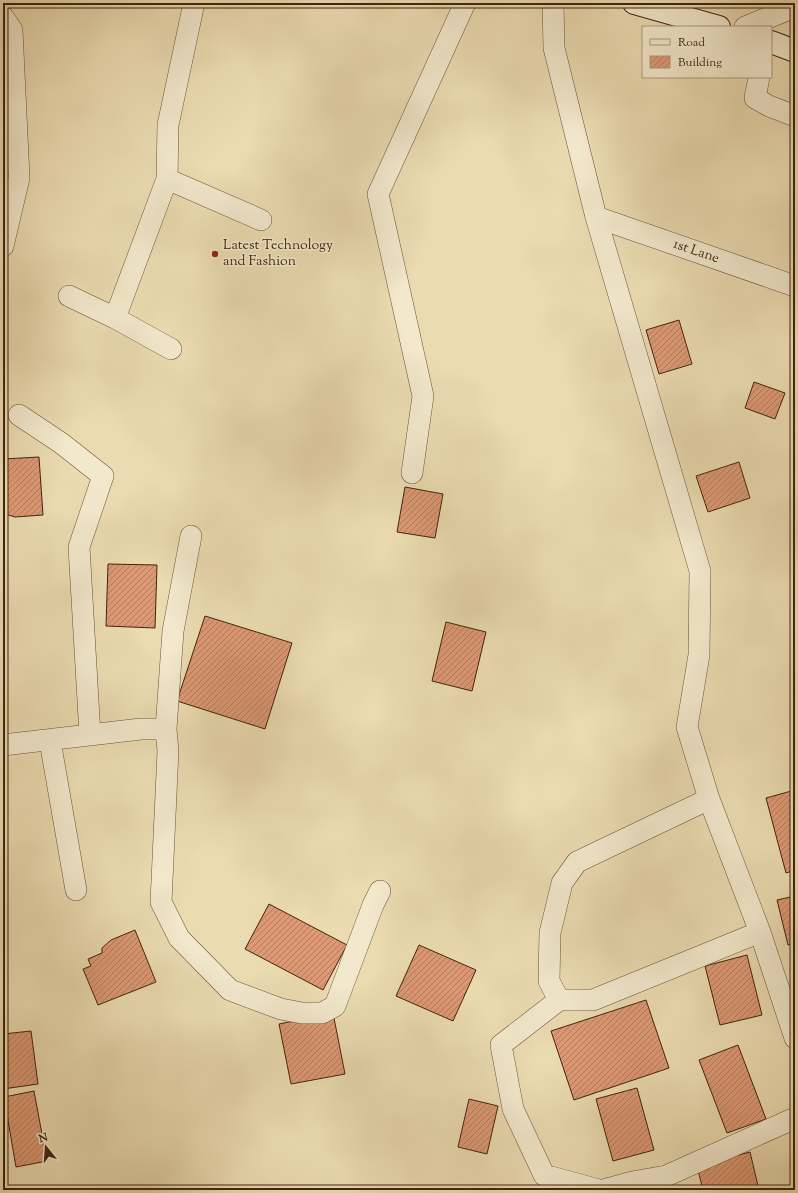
<svg xmlns="http://www.w3.org/2000/svg" width="798" height="1193" viewBox="0 0 798 1193" font-family="'Sorts Mill Goudy',serif">
  <defs>
    <pattern id="building-hatch" width="6" height="6" patternUnits="userSpaceOnUse"><rect width="6" height="6" fill="#dd9974"/><path d="M-1 1l2-2M0 6l6-6M5 7l2-2" fill="none" stroke="#b57c5e"/></pattern>
  </defs>
  <rect width="100%" height="100%" fill="#ebdbb1"/>
  <filter id="stains"><feTurbulence type="fractalNoise" baseFrequency=".005" numOctaves="4"/><feColorMatrix values="0 0 0 0 .2 0 0 0 0 .09 0 0 0 0 .02 0 0 0 .5 -.17"/></filter>
  <radialGradient id="worn" r=".72"><stop offset=".6" stop-color="#630" stop-opacity="0"/><stop offset="1" stop-color="#630" stop-opacity=".3"/></radialGradient>
  <path fill="url(#building-hatch)" stroke="#41230e" d="M679,320l13,44 -33,10 -13,-44z
    M754,382l31,11 -10,26 -30,-11z
    M39,457l4,58 -28,2 -10,-3 -2,-55z
    M739,462l11,36 -42,14 -12,-36z
    M405,487l38,7 -8,44 -38,-6z
    M108,564l49,1 -2,63 -49,-2z
    M205,616l87,27 -27,86 -88,-28z
    M446,622l40,10 -14,59 -40,-10z
    M795,790v80l-9,3 -20,-75z
    M795,896v47l-7,2 -11,-45z
    M269,904l78,41 -24,45 -78,-41z
    M135,930l21,52 -58,23 -15,-36 8,-3 -3,-7 14,-6v-5l9,-8z
    M419,945l57,25 -23,51 -57,-25z
    M747,955l15,60 -42,10 -15,-59z
    M646,1000l23,68 -95,32 -23,-69z
    M333,1013l12,61 -54,10 -12,-60z
    M31,1031l7,53 -35,5v-55z
    M738,1045l28,74 -39,14 -28,-73z
    M637,1088l17,62 -41,11 -17,-62z
    M34,1091l13,70 -31,6 -12,-70z
    M469,1099l29,7 -11,48 -29,-7z
    M750,1152l9,38h-56l-6,-24z"/>
  <g fill="none" stroke-linecap="round" stroke-linejoin="round">
    <g stroke="#6c5137" stroke-width="22">
      <path id="street" d="M553,3l1,45 42,169 104,354 -1,84 -12,72 22,72 51,133 35,106
        M3,17l9,13 7,148 -16,68
        M745,27l50,-20
        M759,77l-4,21 14,8 26,10
        M167,179l94,41
        M596,217l199,69
        M69,296l46,22 56,31
        M115,318l52,-139 1,-54 26,-122
        M19,415l42,28 42,33 -24,71 11,188
        M412,473l11,-77 -45,-202 87,-191
        M166,729l7,-98 18,-95
        M50,741l26,149
        M3,745l138,-16h25l2,22 -7,151 18,36 51,52 51,19 21,4h20l13,-7 38,-101 7,-14
        M709,799l-132,63 -15,21 -12,50 -1,48 10,19h34l167,-68
        M559,1000l-58,45 12,64 31,66 55,15
        M603,1190l29,-8 34,-6 129,-58"/>
    </g>
    <g stroke="#41230e" stroke-width="24">
      <path id="secondary" d="M634,3l85,24
        M771,42l24,9"/>
    </g>
    <use href="#street" stroke="#f2e8cc" stroke-width="21"/>
    <use href="#secondary" stroke="#f2e8cc" stroke-width="22"/>
  </g>
  <circle fill="#8f2418" stroke="#f2e8cc" stroke-width="1.5" cx="215" cy="254" r="4"/>
  <g text-anchor="middle" dominant-baseline="central" stroke-width="3" stroke-linejoin="round" paint-order="stroke">
    <g font-size="14" fill="#41230e" stroke="#f2e8cc" text-anchor="start">
      <text x="223" y="246">Latest Technology<tspan x="223" dy="16">and Fashion</tspan></text>
    </g>
    <g font-size="14" fill="#41230e" stroke="#f2e8cc">
      <text transform="translate(696 252) rotate(19)">1st Lane</text>
    </g>
  </g>
  <rect width="798" height="1193" fill="none" stroke="#ebdbb1" stroke-width="16"/>
  <rect x="4" y="4" width="790" height="1185" fill="none" stroke="#41230e" stroke-width="2"/>
  <rect x="8" y="8" width="782" height="1177" fill="none" stroke="#41230e"/>
  <rect x="642" y="26" width="130" height="52" fill="#f2e8cc" stroke="#ab9980"/>
  <rect x="650" y="39" width="20" height="6" fill="#f2e8cc" stroke="#ab9980"/>
  <text x="678" y="46" font-size="12" fill="#41230e">Road</text>
  <rect x="650" y="56" width="20" height="12" fill="url(#building-hatch)" stroke="#ab9980"/>
  <text x="678" y="66" font-size="12" fill="#41230e">Building</text>
  <g transform="translate(46 1147) rotate(343)" stroke="#f2e8cc" stroke-width="3" paint-order="stroke">
  <path d="M0-3L7 15L0 10L-7 15Z" fill="#41230e"/>
  <text y="-6" font-size="11" font-weight="bold" text-anchor="middle" fill="#41230e">N</text>
  </g>
  <rect width="100%" height="100%" filter="url(#stains)"/>
  <rect width="100%" height="100%" fill="url(#worn)"/>
</svg>
